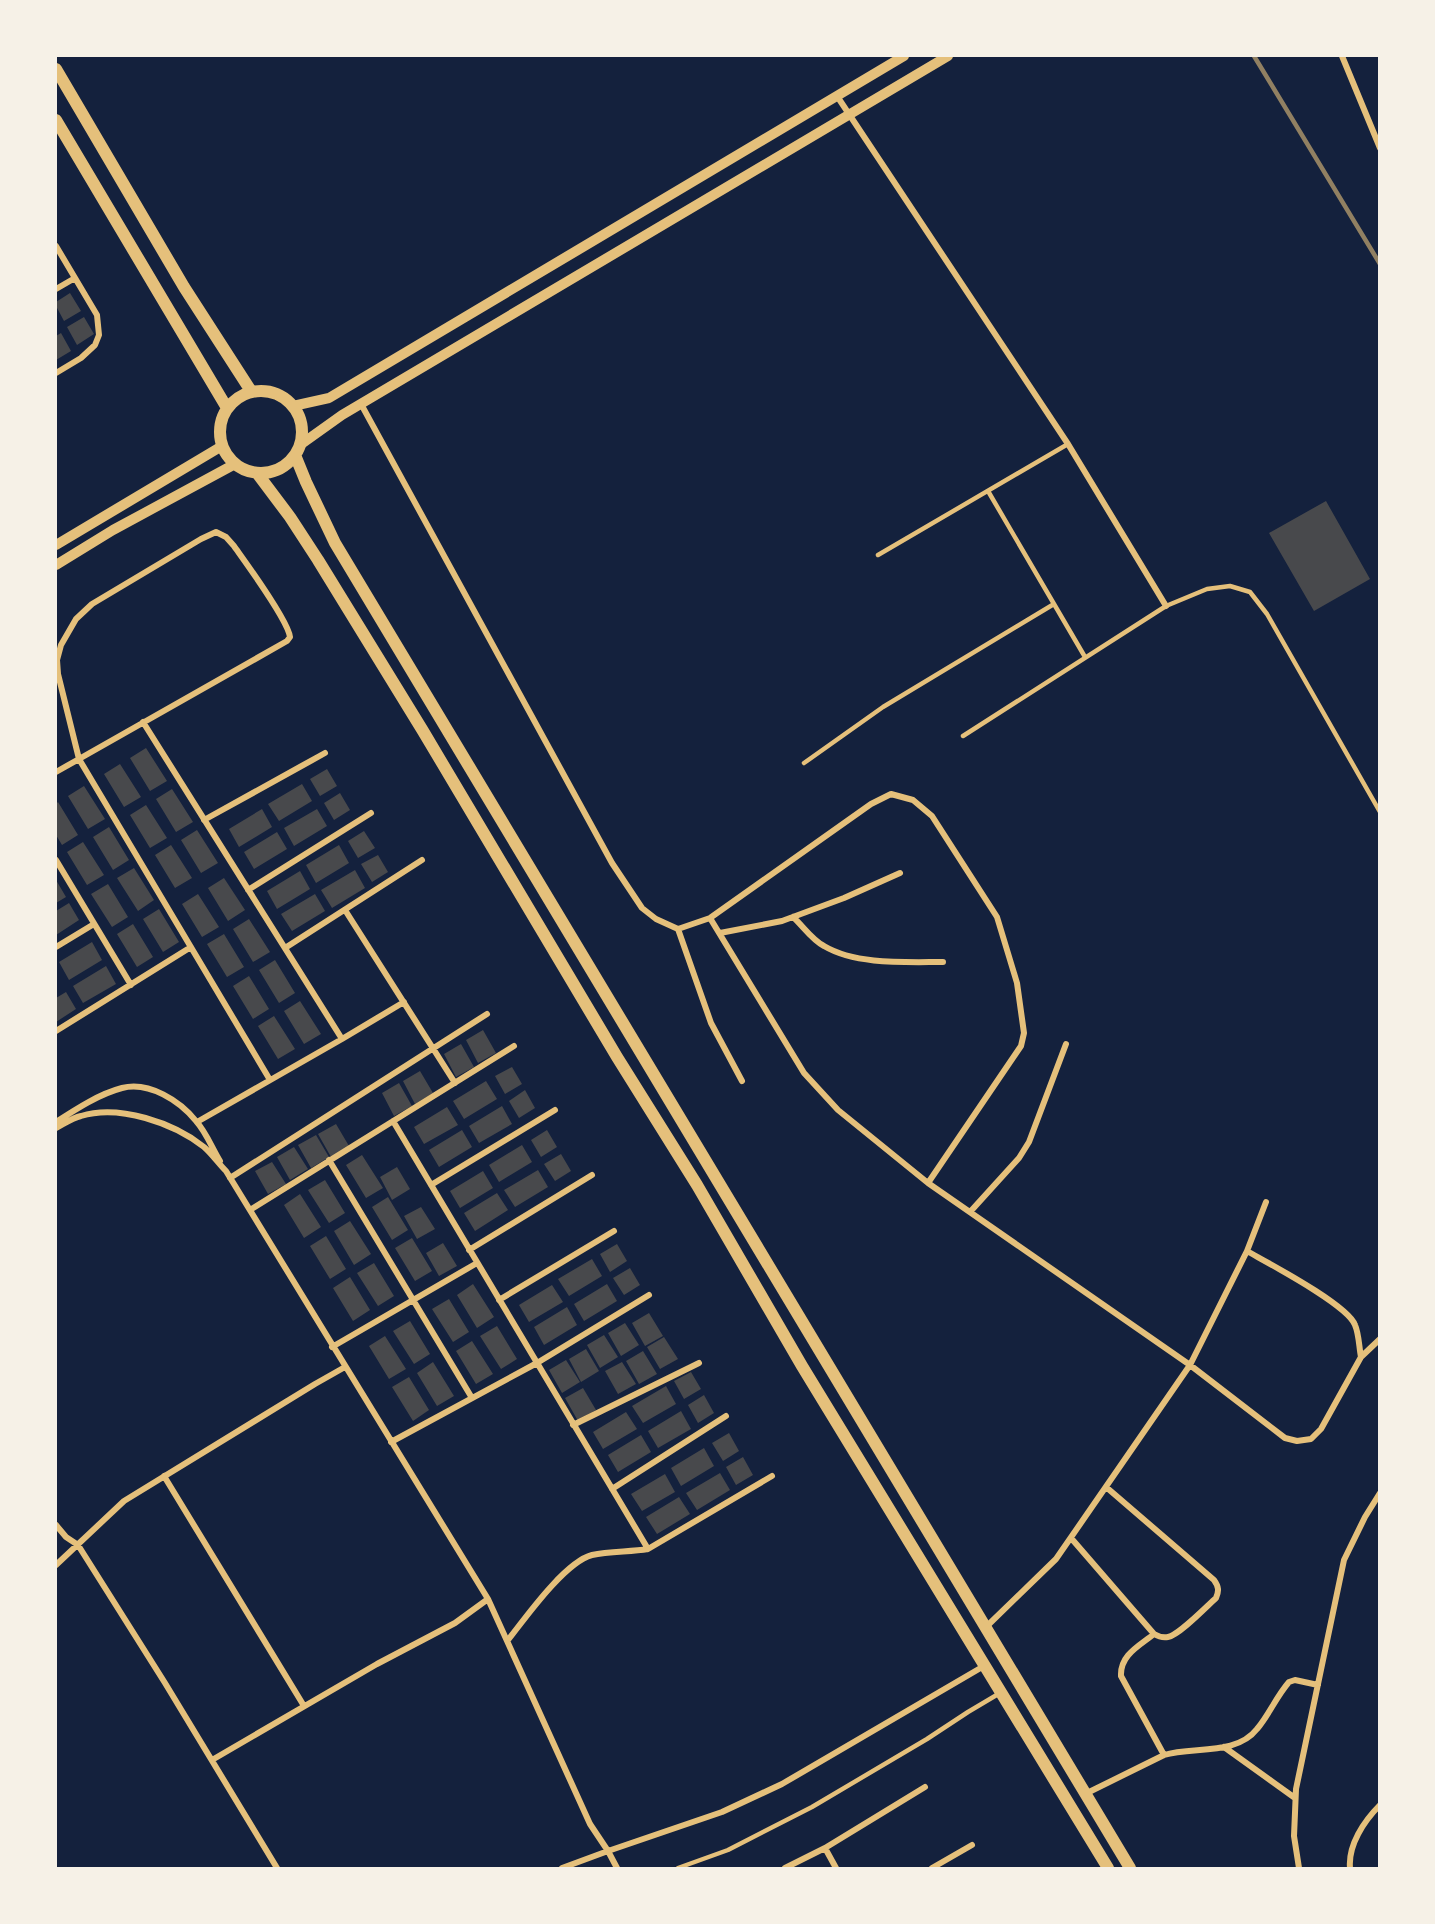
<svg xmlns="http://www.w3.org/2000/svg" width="1435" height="1924" viewBox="0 0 1435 1924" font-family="'IBM Plex Sans',sans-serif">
  <rect width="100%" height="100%" fill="#14213d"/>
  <path fill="#48494c" d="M70,293l11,18 -17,10 -8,-15v-4z
    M84,317l10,17 -17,11 -10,-18z
    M61,333l10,18 -15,9v-24z
    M1326,501l44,78 -56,32 -45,-78z
    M146,748l21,33 -17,10 -20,-33z
    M120,764l21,33 -17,10 -20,-33z
    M327,769l10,17 -17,10 -10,-17z
    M302,784l10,17 -33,20 -11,-17z
    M84,786l21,33 -17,10 -20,-33z
    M172,789l21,33 -17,10 -20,-33z
    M340,793l10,17 -16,10 -10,-17z
    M58,802l20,33 -16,10 -6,-10v-31z
    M146,805l21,33 -17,10 -20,-33z
    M262,809l10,18 -33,20 -10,-18z
    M317,809l10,17 -33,20 -10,-18z
    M109,827l20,33 -16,10 -20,-33z
    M197,830l21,33 -17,10 -20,-33z
    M364,831l11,17 -17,10 -10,-17z
    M277,832l10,17 -33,20 -10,-17z
    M83,842l21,33 -17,10 -20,-33z
    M171,845l21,33 -17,10 -20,-33z
    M339,845l10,18 -33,20 -10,-18z
    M378,855l10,17 -16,10 -11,-18z
    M134,868l20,32 -16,11 -21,-33z
    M355,870l10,18 -33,20 -11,-18z
    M300,871l10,18 -33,20 -10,-18z
    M224,878l21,32 -17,11 -20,-33z
    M56,880l10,17 -10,6z
    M108,884l20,33 -16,10 -21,-33z
    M198,894l21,33 -17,10 -20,-33z
    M315,894l10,17 -33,20 -11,-17z
    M69,903l10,17 -23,15v-24z
    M159,909l20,33 -16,10 -20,-33z
    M249,919l21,33 -17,10 -20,-33z
    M133,924l20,33 -16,10 -20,-33z
    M224,934l20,33 -17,10 -20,-33z
    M92,942l10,18 -33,20 -10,-18z
    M275,960l20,33 -16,10 -20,-33z
    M106,966l10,18 -33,19 -10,-17z
    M249,976l20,33 -16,10 -20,-33z
    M66,992l10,17 -20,13v-24z
    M300,1001l21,33 -17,10 -20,-33z
    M274,1016l21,33 -17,10 -20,-33z
    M483,1030l13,23 -18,10 -12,-23z
    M461,1044l13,23 -18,10 -12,-23z
    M512,1067l10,17 -17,10 -10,-18z
    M420,1071l13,22 -18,11 -12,-23z
    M486,1081l11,18 -33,20 -11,-18z
    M399,1083l13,23 -18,10 -12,-23z
    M525,1090l10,18 -16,10 -10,-17z
    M502,1106l10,18 -33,19 -10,-17z
    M447,1107l11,18 -34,19 -10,-17z
    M336,1124l13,22 -18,11 -13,-23z
    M462,1130l10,17 -33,20 -10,-17z
    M547,1130l10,17 -16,10 -10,-17z
    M316,1135l13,22 -18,11 -13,-23z
    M522,1145l10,17 -33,20 -10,-17z
    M294,1147l14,22 -18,11 -13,-23z
    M561,1154l10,17 -16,10 -11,-17z
    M362,1155l21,33 -17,10 -20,-33z
    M272,1162l14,22 -18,10 -13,-23z
    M397,1167l13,22 -18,11 -12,-23z
    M538,1170l10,17 -33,20 -11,-17z
    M483,1171l10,17 -33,20 -10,-17z
    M325,1180l20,33 -16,10 -21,-33z
    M497,1193l11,17 -33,21 -11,-18z
    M300,1194l21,33 -17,11 -20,-33z
    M388,1197l20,33 -16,10 -20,-33z
    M421,1207l14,22 -18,10 -13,-23z
    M350,1221l21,33 -17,11 -20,-34z
    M326,1236l20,33 -16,10 -20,-33z
    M412,1238l20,33 -17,10 -20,-33z
    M443,1243l14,23 -18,10 -13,-23z
    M617,1244l10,17 -17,11 -10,-18z
    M592,1259l10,17 -33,20 -11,-17z
    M374,1263l20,33 -16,10 -21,-33z
    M630,1268l10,17 -16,10 -11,-17z
    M350,1277l20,33 -17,11 -20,-33z
    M473,1284l21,33 -17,11 -20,-33z
    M607,1284l10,17 -33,20 -10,-17z
    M552,1285l11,17 -34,20 -10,-17z
    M449,1299l20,33 -16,10 -21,-33z
    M567,1307l10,18 -33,20 -10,-18z
    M649,1313l14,23 -18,10 -13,-23z
    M410,1321l20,33 -16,10 -21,-33z
    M625,1323l14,22 -18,11 -13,-23z
    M497,1326l20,33 -16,10 -21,-33z
    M604,1335l14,22 -18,11 -13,-23z
    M385,1336l21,33 -17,10 -20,-33z
    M664,1337l14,22 -18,10 -13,-22z
    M472,1341l21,33 -17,10 -20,-33z
    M586,1349l13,22 -18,11 -12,-23z
    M643,1351l14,23 -18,10 -13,-23z
    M566,1360l14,22 -18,11 -13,-23z
    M433,1362l21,34 -17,10 -20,-33z
    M622,1362l14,22 -18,10 -13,-23z
    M691,1372l10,17 -17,10 -10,-18z
    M409,1377l20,33 -16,11 -21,-34z
    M666,1386l10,18 -33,19 -11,-17z
    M583,1388l13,22 -18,11 -13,-23z
    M704,1395l10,18 -16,10 -10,-18z
    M681,1411l10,18 -33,19 -10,-17z
    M626,1412l11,17 -34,20 -10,-17z
    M729,1433l10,18 -16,10 -11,-18z
    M641,1435l10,17 -33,20 -10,-17z
    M704,1448l10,18 -33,20 -10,-18z
    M743,1457l10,18 -17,10 -10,-18z
    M720,1473l10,17 -33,20 -11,-17z
    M665,1474l10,18 -33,19 -11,-17z
    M679,1497l11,17 -33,20 -11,-17z"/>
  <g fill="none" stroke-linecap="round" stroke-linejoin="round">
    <path stroke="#e5c07b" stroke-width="4.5" d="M988,491l97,166
      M878,555l190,-111
      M963,736l203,-130 41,-17 23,-3 20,6 17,22 113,198
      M804,763l79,-56 171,-103
      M678,1868l50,-18 84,-43 115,-68 41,-27 32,-19"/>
    <path stroke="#e5c07b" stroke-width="6" d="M1342,56l38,92
      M837,96l231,348 98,162
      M56,246l41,69 2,20 -4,10 -14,13 -25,15
      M56,289l19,-11
      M361,404l251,459 30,45 14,11 22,10 32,-11 161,-114 20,-10 22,6 19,16 65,101 20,66 7,50 -3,13 -93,137
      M143,722l199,317 -145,83
      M56,772l23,-13 208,-118 3,-4c-2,-17 -44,-74 -56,-91l-8,-9 -10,-5 -15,7 -109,65 -16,15 -15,26 -4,15 1,14 21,85 191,321
      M204,820l121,-67
      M56,860l75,125
      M248,890l123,-77
      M345,910l110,173
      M793,917c10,9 19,23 31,29 32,19 81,16 119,16
      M710,918l94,155 34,37 90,73 262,182 95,73 12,3 14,-2 10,-10 40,-72 19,-18
      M678,929l33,94 31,58
      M720,933l62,-12 62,-23 56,-25
      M56,947l38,-23
      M285,948l137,-88
      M56,1031l135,-84
      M342,1039l62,-37
      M393,1121l255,428 124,-73
      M56,1122c20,-13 43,-28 66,-34 27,-7 58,13 74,33 10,11 16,27 24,40
      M56,1128c8,-4 16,-10 25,-12 38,-12 93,7 123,31 8,7 15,17 22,24l262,428 102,225 18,27 9,17
      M329,1160l143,238
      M230,1178l257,-164
      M431,1185l124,-75
      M250,1210l264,-164
      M970,1212l49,-54 10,-16 37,-98
      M469,1250l123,-75
      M1247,1251c21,12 101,54 108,74 4,9 4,22 6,32
      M499,1300l115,-69
      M332,1347l145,-84
      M573,1425l126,-62
      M391,1442l146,-79 112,-68
      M164,1476l140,230
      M612,1489l114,-73
      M56,1525l10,12 12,8 87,138 112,185
      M1071,1538l83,96c5,3 8,4 14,3 11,-2 38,-30 48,-39 3,-7 3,-11 -2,-18l-108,-93
      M56,1565l68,-64 191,-117 30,-17
      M986,1627l70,-68 134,-194 57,-114 19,-49
      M1154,1634c-15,12 -34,21 -33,42l43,79
      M508,1640c18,-23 57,-78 84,-85 18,-4 38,-3 56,-6
      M1224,1747l71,51
      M212,1760l165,-96 78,-41 33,-24
      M1085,1794l79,-39c29,-9 72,1 93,-26 12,-14 19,-32 32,-47l6,-2 23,5
      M825,1848l100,-61
      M562,1868l46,-17 114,-39 60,-28 202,-118
      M785,1868l40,-20 11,20
      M932,1868l40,-23
      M1299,1868l-5,-32 2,-47 48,-229 21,-43 15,-24
      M1350,1868c-2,-23 14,-47 30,-63"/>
    <path stroke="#e5c07b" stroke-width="10" d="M293,406l36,-8 575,-342
      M300,445l42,-30 606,-359
      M56,545l166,-99
      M56,565l57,-35 122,-66"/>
    <path stroke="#e5c07b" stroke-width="12" d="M56,69l128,218 67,104
      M56,120l171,288
      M220 432a41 41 0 1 1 82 0a41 41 0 1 1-82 0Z
      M295,455l11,27 29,61 795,1325
      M257,473l33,44 28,43 105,171 194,326 80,128 105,181 306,502"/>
    <path stroke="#918062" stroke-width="4.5" d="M1254,56l126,208"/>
  </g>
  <rect width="1435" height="1924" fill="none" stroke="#f6f1e7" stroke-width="114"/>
</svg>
